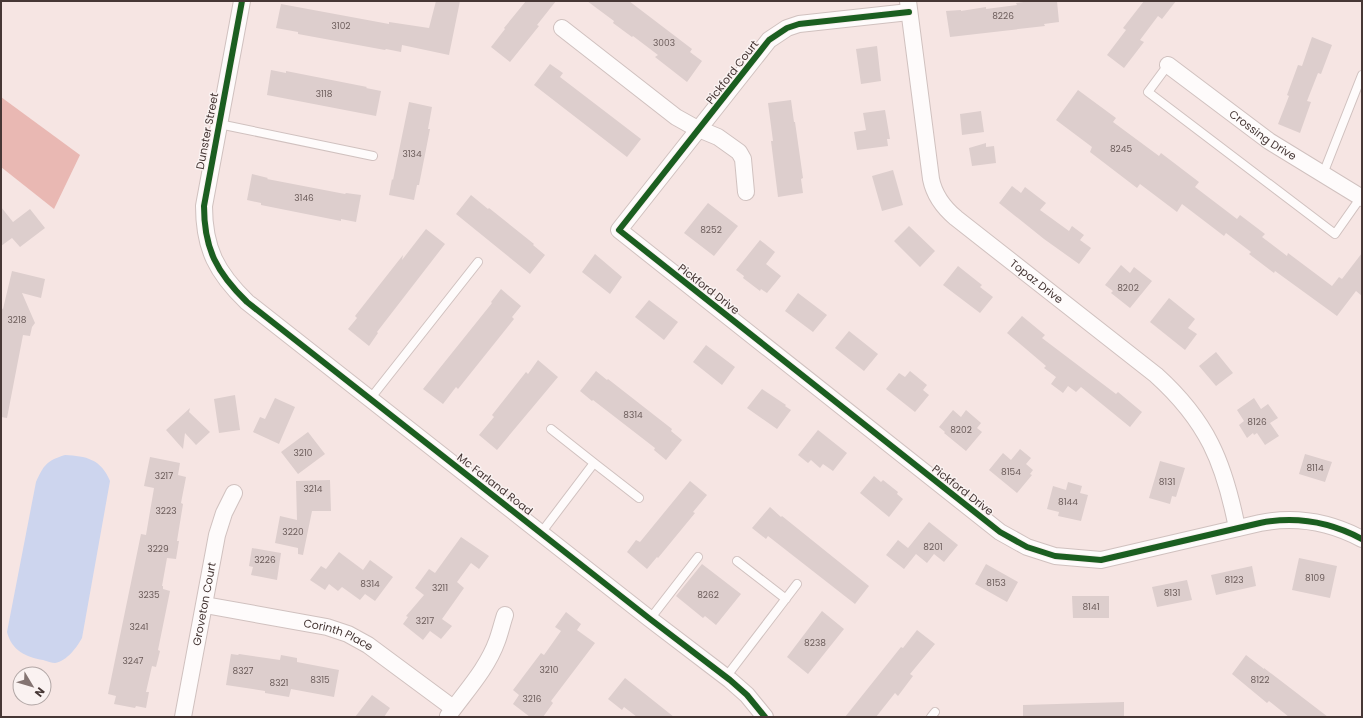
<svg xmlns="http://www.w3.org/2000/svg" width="1363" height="718" viewBox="0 0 1363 718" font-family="Poppins,sans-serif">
  <rect width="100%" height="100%" fill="#f6e5e3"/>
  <path fill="#e9b8b3" d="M1,97l79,58 -26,54 -53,-42z"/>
  <path fill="#cdd5ee" d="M65,455c21,1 36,4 45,26l-28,157c-5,9 -15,23 -27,25 -3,0 -8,-2 -12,-3 -17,-3 -31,-9 -36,-28l29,-150c8,-17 10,-21 29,-27z"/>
  <path fill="#ddcecd" d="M436,1h24l-11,54 -47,-10 -1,7 -15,-3 -1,1 -87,-16v-2l-22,-4 5,-24 108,20v-2l40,6z
    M526,1h30l-19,24 2,1 -29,36 -19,-15 14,-18 -1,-1z
    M587,1h42l63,48 -2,3 12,9 -15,21 -32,-25 3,-2 -25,-19 -1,1 -19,-14 1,-2z
    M1031,1h26l2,21 -15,2 1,2 -95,11 -4,-26 15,-1v1l25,-4v2l31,-4 -1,-2z
    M1144,1h32l-14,18 -4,-3 -18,24 4,2 -20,26 -17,-13 19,-25 -3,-2z
    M1312,37l20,8 -11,29 -3,-1 -11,28 4,1 -11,31 -22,-9 11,-28 -2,-1 11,-30 4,1z
    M877,46l4,35 -20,3 -5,-35z
    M550,64l13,9 -3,4 81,62 -14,18 -93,-72z
    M271,70l15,3v-2l81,16 -1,1 15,3 -5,25 -109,-21z
    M1078,90l38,28 -3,4 46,34 2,-3 38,29 -4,5 42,32 3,-4 25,19 -3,3 25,19 1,-3 44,33 7,-9 3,2 20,-26v43l-6,-5 -19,25 -62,-45 -1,2 -25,-19 2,-2 -25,-19 -2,3 -42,-32 -5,8 -37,-28 -3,4 -47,-36 2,-5 -36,-27z
    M791,100l3,22h1l8,56 -2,1 2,14 -25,4 -7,-56h2l-5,-38z
    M409,102l23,5 -4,22h2l-11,56h-2l-3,15 -25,-5 3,-16 1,1z
    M885,110l5,29h-3l1,7 -31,4 -3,-18 12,-2 -3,-17z
    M981,111l3,21 -22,3 -2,-21z
    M986,143v4l8,-1 2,17 -24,3 -3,-18z
    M893,170l10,35 -21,6 -10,-35z
    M252,174l16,4 -1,1 78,15 1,-1 15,2 -5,27 -15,-3v2l-80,-16v-2l-14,-3z
    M1012,186l9,7 4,-6 21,16 -6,7 29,21 3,-5 12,9 -4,5 11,8 -12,16 -35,-25 -45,-36z
    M471,195l17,14 1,-1 45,36 -1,1 12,10 -15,19 -74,-60z
    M708,203l30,23 -24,30 -30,-23z
    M1,207l12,15 17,-13 15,19 -25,19 -8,-9 -11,8z
    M909,226l26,25 -15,16 -26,-26z
    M426,229l19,15 -68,88 1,1 -9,13 -21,-17 9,-11 -2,-2 48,-61 -1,5z
    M760,240l15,12 -9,12 15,12 -14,17 -6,-4 -1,2 -17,-13 1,-2 -8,-6z
    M595,254l27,23 -12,17 -28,-22z
    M1121,265l9,8 4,-6 18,14 -22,27 -19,-15 2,-2 -8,-6z
    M958,266l24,19 -2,2 13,10 -13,16 -37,-28z
    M12,271l33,8 -4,19 -19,-5 13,30 -3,4 -2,9 -7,-1 -16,83 -6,-1v-109l2,1z
    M501,289l20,17 -9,11 2,2 -56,70 -2,-2 -13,17 -20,-15 69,-86 -1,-1z
    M798,293l29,22 -14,17 -28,-21z
    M1169,298l26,21 -7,9 9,6 -12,16 -35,-28z
    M649,300l29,22 -14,18 -29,-23z
    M1022,316l23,19 -3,3 74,56 2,-2 24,20 -12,15 -49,-40 -5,5 -8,-6 -5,7 -12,-9 5,-7 -12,-9 2,-2 -39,-33z
    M849,331l29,23 -14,17 -29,-23z
    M706,345l29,22 -13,18 -29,-23z
    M1216,352l17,21 -17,13 -17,-20z
    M538,360l20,17 -61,73 -18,-15 15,-18 -2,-2 34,-43 2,2z
    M596,371l11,9 1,-1 64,50 -1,2 11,9 -16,20 -12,-10 1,-2 -62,-48 -1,1 -12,-10z
    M910,371l17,14 -4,5 6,5 -14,17 -29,-23 13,-16 6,4z
    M762,389l24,16 -1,1 6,4 -14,19 -30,-21z
    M235,395l5,35 -21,3 -5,-34z
    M275,398l20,9 -16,37 -26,-12 7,-15 5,2z
    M1254,398l7,11 7,-5 10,14 -8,5 9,13 -14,9 -8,-12 -3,2 -1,-2 -6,5 -8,-13 5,-4 -7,-11z
    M190,408l-1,4 21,20 -14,13 -11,-12 -2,16 -17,-19z
    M953,410l8,7 5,-7 15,13 -4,5 5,4 -16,19 -22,-18 1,-1 -6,-5z
    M818,430l29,23 -14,18 -10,-7 -3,4 -9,-8 -3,3 -10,-8z
    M308,432l17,22 -27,20 -17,-22z
    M1020,449l11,9 -5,6 7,6 -3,4 2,1 -15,18 -28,-23 14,-17 8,7z
    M1305,454l27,8 -7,20 -26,-8z
    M150,457l30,6 -2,12 8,2 -5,26 2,1 -6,37h2l-3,18 -9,-1 -5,28h1v3l7,2 -12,59 2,1 -4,16 -4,-1 -6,26h3l-3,16 -10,-2 -1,2 -21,-4 2,-8 -8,-2 33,-160 5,1 8,-47 -10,-2z
    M1160,461l25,7 -9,29 -4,-1 -2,8 -21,-6z
    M874,476l7,6 2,-2 15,12 -1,2 6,5 -14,18 -29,-24z
    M330,480l1,31h-19l-9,44 -5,-1v-6l-23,-5 5,-27 17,4 -1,-39z
    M690,481l17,14 -14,17 2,1 -37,45 -1,-1 -10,12 -20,-17 9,-12 4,2z
    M1068,482l14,4 -2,7 8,2 -7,26 -23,-5 1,-4 -12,-3 6,-23 13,4z
    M770,507l11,10 1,-1 87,70 -14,18 -87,-68 -2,3 -14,-11z
    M929,522l29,23 -14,17 -10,-8 -7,9 -11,-9 -12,15 -18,-14 12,-15 10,8z
    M461,537l28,19 -10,13 -8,-6 -14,19 7,6 -22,31 10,7 -11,13 -11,-8 -7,9 -20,-16 5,-7 -2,-1 18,-21 -9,-7 14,-19 6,4z
    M252,548l29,5 -4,27 -26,-5 2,-8 -4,-1z
    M339,552l24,18 7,-10 23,17 -18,24 -10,-7 -5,6 -18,-13 -4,4 -9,-7 -4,6 -15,-10 11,-14 5,3z
    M1299,558l38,8 -7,32 -38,-8z
    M702,564l39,30 -25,31 -11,-9 -2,2 -27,-22z
    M986,564l32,18 -11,20 -32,-18z
    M1252,566l4,20 -40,9 -5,-20z
    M1187,580l5,20 -35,7 -5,-20z
    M1072,596h37v22h-36z
    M822,611l22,18 -36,45 -21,-17z
    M566,612l15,12 -4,6 18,13 -44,58 2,2 -10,14h-13l-17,-13 6,-9 -6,-5 28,-37 3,2 17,-24 -6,-4z
    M917,630l18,14 -25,30 3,2 -15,20 -3,-3 -19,24h-31l56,-70 2,1z
    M231,654l7,1 1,-1 41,6 1,-5 16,3v4l42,8 -5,27 -43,-8 -2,8 -24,-4v-2l-39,-6z
    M1246,655l18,14v-1l64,49h-39l-20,-16 -2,2 -35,-29z
    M625,678l49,39h-37l-13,-10 -2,3 -14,-11z
    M372,695l18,13 -6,9h-29z
    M1124,702v15h-101v-12z"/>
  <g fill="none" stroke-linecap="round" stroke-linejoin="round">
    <g stroke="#d0c1bf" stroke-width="10">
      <path id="service" d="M1168,65l-20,27 187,142 26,-37
        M219,124l154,32
        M1323,174l39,-99
        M370,399l108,-137
        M551,429l43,34
        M541,533l53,-70 45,35
        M737,561l49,38
        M650,619l48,-62
        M726,677l71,-93
        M931,717l4,-5"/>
    </g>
    <g stroke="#d0c1bf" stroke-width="18">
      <g id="minor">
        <path d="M242,1l-38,205c0,43 13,67 43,96l403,317 80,61 17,15 18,22"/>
        <path id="s1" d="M908,1l23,178c3,15 13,29 25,39l200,157c51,46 68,87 81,153"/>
        <path d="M909,12l-110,12 -12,4 -18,12 -150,190 381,302 27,15 28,9 46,4 159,-37c35,-7 70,-1 102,16"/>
        <path d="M562,28l114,89 18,10 24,10 21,15 4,7 3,33"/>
        <path id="s2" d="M1168,65l101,76 93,57"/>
        <path id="s3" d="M205,605l122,22 21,7 20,11 85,63"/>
        <path d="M448,716c17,-24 39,-47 49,-75 3,-8 5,-17 8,-26"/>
        <path id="s4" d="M183,717l34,-182 7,-22 10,-20"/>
      </g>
    </g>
    <use href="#service" stroke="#fefbfb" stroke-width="8"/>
    <use href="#minor" stroke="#fefbfb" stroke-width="16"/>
    <g stroke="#faf2f1" stroke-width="8">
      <path id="cycleway" d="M242,1l-38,205c0,43 13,67 43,96l403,317 80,61 17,15 18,22
        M909,12l-110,12 -12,4 -18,12 -150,190 381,302 27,15 28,9 46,4 159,-37c35,-7 70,-1 102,16"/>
    </g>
    <use href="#cycleway" stroke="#1b5e20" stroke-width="6"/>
  </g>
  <g text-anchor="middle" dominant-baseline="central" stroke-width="3" stroke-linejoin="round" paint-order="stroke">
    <g font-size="9" fill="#6c5d5b">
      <text x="1003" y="16">8226</text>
      <text x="341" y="26">3102</text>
      <text x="664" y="43">3003</text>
      <text x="324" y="94">3118</text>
      <text x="1121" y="149">8245</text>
      <text x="412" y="154">3134</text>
      <text x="304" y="198">3146</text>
      <text x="711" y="230">8252</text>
      <text x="1128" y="288">8202</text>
      <text x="17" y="320">3218</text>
      <text x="633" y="415">8314</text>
      <text x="1257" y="422">8126</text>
      <text x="961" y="430">8202</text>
      <text x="303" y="453">3210</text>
      <text x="1315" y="468">8114</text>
      <text x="1011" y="472">8154</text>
      <text x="164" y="476">3217</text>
      <text x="1167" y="482">8131</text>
      <text x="313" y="489">3214</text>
      <text x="1068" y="502">8144</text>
      <text x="166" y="511">3223</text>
      <text x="293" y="532">3220</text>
      <text x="933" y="547">8201</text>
      <text x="158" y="549">3229</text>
      <text x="265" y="560">3226</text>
      <text x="1315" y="578">8109</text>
      <text x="1234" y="580">8123</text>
      <text x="996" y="583">8153</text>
      <text x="370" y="584">8314</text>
      <text x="440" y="588">3211</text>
      <text x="1172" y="593">8131</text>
      <text x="149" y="595">3235</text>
      <text x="708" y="595">8262</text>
      <text x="1091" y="607">8141</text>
      <text x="425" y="621">3217</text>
      <text x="139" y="627">3241</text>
      <text x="815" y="643">8238</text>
      <text x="133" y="661">3247</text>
      <text x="549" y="670">3210</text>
      <text x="243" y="671">8327</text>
      <text x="320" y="680">8315</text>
      <text x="1260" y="680">8122</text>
      <text x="279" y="683">8321</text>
      <text x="532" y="699">3216</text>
    </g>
    <g font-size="11" fill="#463735" stroke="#faf2f1">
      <text transform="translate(732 72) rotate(-52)">Pickford Court</text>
      <text transform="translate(207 131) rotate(-79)">Dunster Street</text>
      <text stroke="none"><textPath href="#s2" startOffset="118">Crossing Drive</textPath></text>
      <text stroke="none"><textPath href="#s1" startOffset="329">Topaz Drive</textPath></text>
      <text transform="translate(709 289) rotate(38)">Pickford Drive</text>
      <text transform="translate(495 484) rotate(38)">Mc Farland Road</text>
      <text transform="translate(963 490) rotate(38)">Pickford Drive</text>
      <text stroke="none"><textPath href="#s4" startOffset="115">Groveton Court</textPath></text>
      <text stroke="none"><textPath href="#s3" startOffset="137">Corinth Place</textPath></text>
    </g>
  </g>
  <rect width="1363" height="718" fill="none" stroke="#463735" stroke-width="4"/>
  <g transform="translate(32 686) rotate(128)"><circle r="19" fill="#faf2f1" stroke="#b2a7a6"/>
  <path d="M0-3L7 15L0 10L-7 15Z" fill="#847472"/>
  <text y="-6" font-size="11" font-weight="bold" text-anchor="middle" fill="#463735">N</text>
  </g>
</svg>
